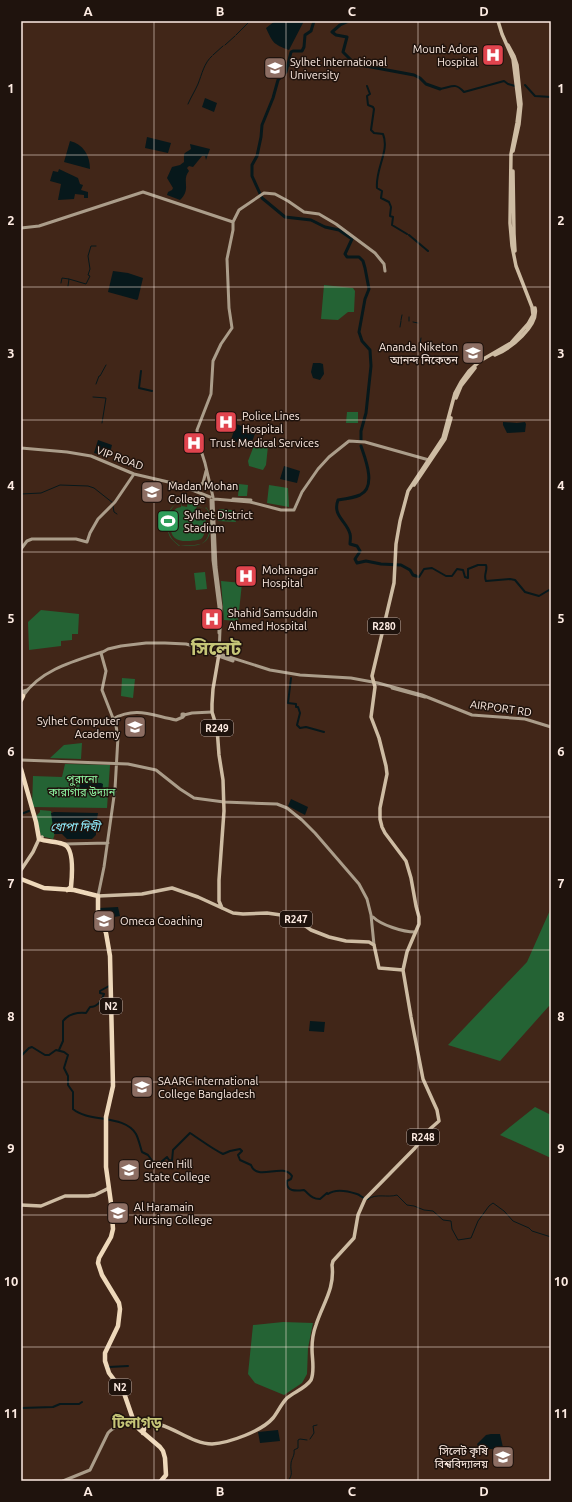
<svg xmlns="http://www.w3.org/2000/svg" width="572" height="1502" viewBox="0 0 572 1502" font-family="Ubuntu,'Noto Sans Bengali',sans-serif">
  <rect width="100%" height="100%" fill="#412618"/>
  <path fill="#246334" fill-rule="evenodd" d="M324,285l29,3 2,3 -1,21h-6l-10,8 -17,-1z
    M347,412h11v11h-12z
    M255,443l13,3 -2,19 -3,5 -14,-4 -1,-5z
    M239,484l9,1 -1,11h-9z
    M269,485l19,3 1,19 -22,-4z
    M188,501l9,1 -1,3 9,4 1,-2c5,6 5,11 4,18 -1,22 -12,21 -31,21 -3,-3 -6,-5 -9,-9 -6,-12 -4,-34 12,-34v3l5,1zM178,503l4,1 -1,3 -4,1c-5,3 -5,8 -6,13 -2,16 4,21 19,20 4,-1 9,0 12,-3 4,-4 5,-20 2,-24 -2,-3 -5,-4 -8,-5l1,-3 8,3 1,-1c7,8 7,30 -3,35 -7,3 -16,2 -23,3 -3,-3 -7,-5 -9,-9 -6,-10 -5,-28 7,-34z
    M219,509l13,1 4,12 -18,-1z
    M205,572l2,17 -11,1 -2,-17z
    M221,581l21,2 -4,38 -14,-1z
    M41,610l38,4 -1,20h-6v6l-11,1v5l-32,4 -1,-28z
    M122,678l13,1 -2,19 -12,-2z
    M82,743l-1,16 -31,-1 14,-13z
    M65,764l45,1 -3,43 -75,-1 1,-31 29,1z
    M40,810l11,1c2,7 6,21 2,28l-12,-3 -5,-20 4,-4z
    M551,908v99l-2,-1 -49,55 -52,-16 79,-83z
    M535,1107l16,8v43l-51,-23z
    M283,1322l30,1 -5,25 -1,26 -5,9 -18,12 -29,-12 -7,-9 5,-49z"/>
  <path fill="#07181b" d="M275,21h29l-15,29c-16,-6 -16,-7 -23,-22z
    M205,98l12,5 -3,9 -12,-5z
    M147,137l24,6 -3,10 -23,-5z
    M70,141c13,3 20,14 20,28l-26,-7z
    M190,144l20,5 -4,11 -1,-4h-3l-9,11 -4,-1 -2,2 2,3c-8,10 3,18 -9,29l-13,-5 1,-3 4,-2 1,-2 -6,-10 5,-11 8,-2 4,-3c0,-11 -1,-7 7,-13z
    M59,169l19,9 2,6 3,1 -2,5 7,2v6h-4v-3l-9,-1 -1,5 -16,1 3,-16 -11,-3 3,-10 5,1z
    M113,271l15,2 15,5 -5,21 -1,1 -29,-8z
    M313,363h7l3,1 1,10 -4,6 -7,-2 -2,-6z
    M503,422l14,1 8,-1 1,2 -1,8 -18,1 -4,-8z
    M236,424l20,7 -6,16 -19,-7z
    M98,440l14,5 -3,12 -15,-4z
    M284,466l16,5 -3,12 -17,-4z
    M80,782l21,1 2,1 -1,9 -23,-1z
    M291,799l17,8 -3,8 -17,-9z
    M54,812l44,1 -2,12v10l-4,4h-25l-5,-5h-8l-3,-21z
    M118,907l2,9 -18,3 -3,-11z
    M310,1021l15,1 -1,10 -15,-1z
    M278,1430l2,11 -20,2 -2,-11z
    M491,1434h9l6,27 -7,1 -6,-13h-4l-3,-2 -7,1 -2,-4 9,-9z"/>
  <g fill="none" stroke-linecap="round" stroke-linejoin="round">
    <path stroke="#07181b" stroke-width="1" d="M250,22l1,-1
      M236,35l12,-12
      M225,45l10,-9
      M213,55l10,-9
      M188,104c3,-7 7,-13 10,-20 4,-10 6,-21 14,-28
      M69,279l17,5 4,-8 -2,-1 2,-6 -2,-13 3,-10h5
      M61,283l1,-5 7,1 -1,7
      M401,320l1,-5
      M409,321v-4
      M413,322l5,1
      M400,327l1,-6
      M419,350l2,-12
      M96,384l3,-8h1l6,-11
      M93,397l13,1 -4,25
      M21,494l20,-1 19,-8 28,1 6,2 19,15
      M113,506l1,6 3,2
      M368,1199c9,-6 19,-1 29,-4l10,10 7,1 10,4 9,1 10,9 8,1 1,8 6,11 13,-2 7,-17 11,-15 4,-3 11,8 9,10 16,7 3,3 19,6
      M310,1439l4,-6 -1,-7 4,-1
      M288,1481c6,-8 2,-9 3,-17 0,-5 4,-8 3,-14l4,-2v-8l2,-1 7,1"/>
    <path stroke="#07181b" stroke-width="2" d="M525,85l10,11 16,1
      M367,86l3,8 -3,2 1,9 5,2 1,2 -3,21 3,3 9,1c7,17 -8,35 -6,54l5,3 -1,7 8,4 2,5 -1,9 3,1 -1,8 15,9
      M440,89c12,-2 15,-7 24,3l40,-11 4,3 7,2
      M409,235l19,16
      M141,371l-2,17 13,3
      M416,576l3,1 5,-8 8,-1 14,8h6l5,-7 6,1 2,7 3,1v-9l10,-4h8c2,5 -3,10 0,16l24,-2 5,1 10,12 14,4 10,-6 2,2
      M291,678l-3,25 8,1v3h2l2,6 -3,12 3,3 6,-1 18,5
      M21,814l8,-3
      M59,1050l4,-9v-20c5,-7 15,-9 23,-8l4,-6c7,0 12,-6 14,-13l-4,-1v-2l9,-5
      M21,1054l1,1 7,-7 3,-1 13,8h4l7,-5 8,2 4,3 -4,13 4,8v9l5,7v17c16,14 51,5 63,25 3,6 4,12 6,18l6,3 5,7h8l6,-5 2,3 3,1 1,-11 17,-17c11,7 21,15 33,21l7,-3 10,-2 2,2 -4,4 2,5 11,5c6,17 32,-3 41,11l-1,3 -4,2c-1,11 9,10 17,9 6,5 8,9 16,9l7,-6 1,1c8,-6 20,-3 29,0 4,1 5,5 11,5
      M109,1367l19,-1
      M21,1408l32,-1 7,-3h19l3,-2"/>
    <path stroke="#07181b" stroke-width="3" d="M314,21l-3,10 -6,4 -1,12 -2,4h-9l-2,1 -5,20 -8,8 -5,18 -11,27 -1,12 -4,19 -5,9v11l10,22 23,19 26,3 14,7 14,3 13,9 -7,15 2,3h12l4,4 2,7 4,21 -4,10 -6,33 3,9 8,9 1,16 -5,47 -5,18v10
      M349,21l-9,4 -8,7 4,3 11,2 -4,15 12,12 59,11 6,3 6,6 14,5
      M360,551l-3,-5 -7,-2c0,-3 1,-7 0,-10 -3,-13 -18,-18 -12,-34 7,-1 15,-2 22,-5 17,-8 5,-37 1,-49
      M359,553l-4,6 2,4 9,-2 15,3 20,1 9,5 3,5 3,1"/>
    <path stroke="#ab9d8a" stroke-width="3" d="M21,228l18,-2 104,-34 90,30
      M21,448l46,4 24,4 43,18 43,10 33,13
      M195,490l8,-7 3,-12
      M213,497l-8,-34 -7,-22 -1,-11 14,-36 2,-33 8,-17 11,-16 -3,-20 -2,-49 6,-29v-8l6,-12 25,-17 11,1 13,7 16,11 15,2 17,10 39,29 9,11 1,7
      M214,499l36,3 31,8h13
      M233,499l18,1
      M211,500l2,60 6,47v26
      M213,500l3,67 5,40 -2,46
      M294,510l8,-18 16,-23 11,-12 20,-16 16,1 64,18
      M21,549l6,-8 5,-2h44l11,3 3,-9 8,-14 17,-17 19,-28
      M204,651l29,10
      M101,653l7,-4 13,-3 25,-3h19l21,1 18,5 66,21 30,5 51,3 27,5 44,12 50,20 53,4 26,8
      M392,688l33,9
      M21,692l6,-2
      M23,696c17,-26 51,-35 79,-44
      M184,714v2l-2,1v-3z
      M184,715l8,-2 20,-1
      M113,719c23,-13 40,-3 63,1l7,-3
      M21,760l107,4 28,6 24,19 14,9 30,4 53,2 10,4 15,12 13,13 44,51 8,15 4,16 3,30
      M65,844l43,-1
      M98,896l6,-29 11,-78 3,-52 -2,-11 -14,-36 4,-19 -5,-18
      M373,917c8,8 30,15 42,15
      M63,1481l27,-11 18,-37c6,-7 17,-9 26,-11"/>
    <path stroke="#cebca3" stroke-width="3.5" d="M508,45l6,11 3,9 4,39 -2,20 -6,27
      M513,171l1,63 1,17
      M495,355c15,-6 44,-29 40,-47
      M456,398l5,-12 14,-18
      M414,485l31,-46 6,-21
      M219,654l-6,35 -1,15v8l5,16 2,27 4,25 1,31 -5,69v21l3,7
      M21,870l12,-18 6,-13 3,-2
      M98,896l44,-2 30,-6 26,9 35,16 10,1 24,-1 21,3 8,3 15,11 18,7 17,4 23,1 5,3 5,23 24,2
      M21,1205l20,1 24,-10h23l7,-1 14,-7
      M134,1422c9,1 18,0 27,3 17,5 33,19 51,19 17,-1 50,-13 61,-26 5,-6 8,-14 14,-20 7,-6 19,-10 24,-18 4,-9 1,-21 1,-31 0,-8 1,-16 4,-24 7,-22 19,-36 16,-60l1,-4 21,-23 4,-23 7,-16 50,-51 15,-19 9,-8 -2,-11 -14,-31 -12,-62 -8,-47 4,-18 12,-28v-7l-3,-11 -5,-28 -5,-17 -21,-28 -3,-6 -2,-8v-11l7,-34 -1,-8 -7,-28 -8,-21 4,-30 -3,-11 22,-93 2,-39 4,-23 8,-30 35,-53 12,-45 6,-11 8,-11 11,-10 31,-18 17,-19 5,-9 -1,-8 -16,-41 -4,-20 -2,-23 1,-69 6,-31 2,-16 -6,-48 -11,-25 -4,-13"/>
    <path stroke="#eed8ba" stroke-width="4.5" d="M21,695l2,1 -2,4
      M21,769l15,53 3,17
      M39,839c8,3 16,2 24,5 12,3 9,33 8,43l-4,3
      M21,879l23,9 30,2 24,6v18l8,19 4,23 3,130 -7,31v50l5,36 2,26 -2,8 -12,21 -1,5 4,12 17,28 1,6 -2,17 -13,27v8l4,12 15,20 10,29 5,7 21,18 3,4 2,7 1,17 -5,6
      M143,1433l2,-7 4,-3"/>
  </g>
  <path fill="none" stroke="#feece3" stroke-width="1" stroke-opacity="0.55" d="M154,21v1460M286,21v1460M418,21v1460M21,155h530M21,287h530M21,420h530M21,552h530M21,685h530M21,817h530M21,950h530M21,1082h530M21,1215h530M21,1347h530"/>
  <defs>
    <g id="hospital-square" transform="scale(1.15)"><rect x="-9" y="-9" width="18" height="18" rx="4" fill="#e0444e" stroke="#1f130d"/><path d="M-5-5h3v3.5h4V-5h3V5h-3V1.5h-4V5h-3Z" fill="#fff"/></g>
    <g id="university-square" transform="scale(1.15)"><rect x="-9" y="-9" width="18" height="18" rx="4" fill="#8d6e63" stroke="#1f130d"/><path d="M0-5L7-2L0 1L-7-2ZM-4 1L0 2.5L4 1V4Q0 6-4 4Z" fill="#fff"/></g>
    <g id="stadium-square" transform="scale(1.15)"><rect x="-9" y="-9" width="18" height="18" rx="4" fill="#2e9e5b" stroke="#1f130d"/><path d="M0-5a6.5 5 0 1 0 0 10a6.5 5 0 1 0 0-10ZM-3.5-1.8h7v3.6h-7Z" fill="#fff"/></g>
  </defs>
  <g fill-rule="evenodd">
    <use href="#hospital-square" x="493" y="55"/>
    <use href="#university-square" x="275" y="68"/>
    <use href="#university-square" x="473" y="353"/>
    <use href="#hospital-square" x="226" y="422"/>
    <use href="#hospital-square" x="194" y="443"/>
    <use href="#university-square" x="152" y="492"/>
    <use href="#stadium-square" x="168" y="521"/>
    <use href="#hospital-square" x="246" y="576"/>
    <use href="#hospital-square" x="212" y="619"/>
    <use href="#university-square" x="135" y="727"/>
    <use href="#university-square" x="104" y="921"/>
    <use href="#university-square" x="142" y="1087"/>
    <use href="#university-square" x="129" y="1170"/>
    <use href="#university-square" x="118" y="1213"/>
    <use href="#university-square" x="503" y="1457"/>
  </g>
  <g text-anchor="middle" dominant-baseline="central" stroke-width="3" stroke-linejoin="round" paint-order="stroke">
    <g fill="#1f130d" stroke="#bbaba3" stroke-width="1">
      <rect x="368" y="618" width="32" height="16" rx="3"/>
      <rect x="201" y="720" width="32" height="16" rx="3"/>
      <rect x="280" y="911" width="32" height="16" rx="3"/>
      <rect x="100" y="998" width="22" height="16" rx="3"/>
      <rect x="407" y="1129" width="32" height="16" rx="3"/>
      <rect x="109" y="1379" width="22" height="16" rx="3"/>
    </g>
    <g font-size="10" font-weight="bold" fill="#feece3">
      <text x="384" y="626">R280</text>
      <text x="217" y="728">R249</text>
      <text x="296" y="919">R247</text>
      <text x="111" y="1006">N2</text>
      <text x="423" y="1137">R248</text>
      <text x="120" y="1387">N2</text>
    </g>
    <g font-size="11" fill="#feece3" stroke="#1f130d" text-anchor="start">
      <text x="478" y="49" text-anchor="end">Mount Adora<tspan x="478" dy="13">Hospital</tspan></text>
      <text x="290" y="62">Sylhet International<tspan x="290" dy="13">University</tspan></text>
      <text x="458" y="347" text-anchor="end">Ananda Niketon<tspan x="458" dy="13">আনন্দ নিকেতন</tspan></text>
      <text x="242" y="416">Police Lines<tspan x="242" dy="13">Hospital</tspan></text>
      <text x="210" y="443">Trust Medical Services</text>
      <text x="168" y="486">Madan Mohan<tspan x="168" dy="13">College</tspan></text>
      <text x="184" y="515">Sylhet District<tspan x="184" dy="13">Stadium</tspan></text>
      <text x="262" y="570">Mohanagar<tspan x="262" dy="13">Hospital</tspan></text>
      <text x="228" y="613">Shahid Samsuddin<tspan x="228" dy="13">Ahmed Hospital</tspan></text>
      <text x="120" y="721" text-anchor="end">Sylhet Computer<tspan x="120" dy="13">Academy</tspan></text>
      <text x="120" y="921">Omeca Coaching</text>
      <text x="158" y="1081">SAARC International<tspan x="158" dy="13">College Bangladesh</tspan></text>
      <text x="144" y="1164">Green Hill<tspan x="144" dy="13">State College</tspan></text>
      <text x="134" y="1207">Al Haramain<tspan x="134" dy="13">Nursing College</tspan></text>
      <text x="488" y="1451" text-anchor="end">সিলেট কৃষি<tspan x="488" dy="13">বিশ্ববিদ্যালয়</tspan></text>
    </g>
    <g font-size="11" fill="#feece3" stroke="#1f130d">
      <text transform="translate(120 458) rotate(20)">VIP ROAD</text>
      <text transform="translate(501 708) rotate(8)">AIRPORT RD</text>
    </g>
    <g font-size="11" fill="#8ff8a4" stroke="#1f130d">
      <text x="82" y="779">পুরানো<tspan x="82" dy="13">কারাগার উদ্যান</tspan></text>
    </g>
    <g font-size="12" font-style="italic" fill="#90edfd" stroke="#1f130d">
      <text x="75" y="826">ধোপা দিঘী</text>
    </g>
    <g font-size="15" font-weight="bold" fill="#c5c577" stroke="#1f130d">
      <text x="137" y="1422">টিলাগড়</text>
    </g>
    <g font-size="19" font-weight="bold" fill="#c5c577" stroke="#1f130d">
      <text x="216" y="648">সিলেট</text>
    </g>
  </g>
  <rect width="572" height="1502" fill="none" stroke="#1f130d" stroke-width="44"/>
  <rect x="22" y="22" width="528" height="1458" fill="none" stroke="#feece3" stroke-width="1.5"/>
  <g font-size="13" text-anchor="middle" font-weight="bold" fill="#feece3">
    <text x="88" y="16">A</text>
    <text x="220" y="16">B</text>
    <text x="352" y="16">C</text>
    <text x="484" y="16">D</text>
    <text x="11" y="93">1</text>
    <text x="561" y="93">1</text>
    <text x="11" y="225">2</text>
    <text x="561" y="225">2</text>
    <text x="11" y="358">3</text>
    <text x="561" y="358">3</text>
    <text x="11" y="490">4</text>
    <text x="561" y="490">4</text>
    <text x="11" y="623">5</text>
    <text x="561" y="623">5</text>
    <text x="11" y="756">6</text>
    <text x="561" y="756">6</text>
    <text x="11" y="888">7</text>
    <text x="561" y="888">7</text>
    <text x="11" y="1021">8</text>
    <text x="561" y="1021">8</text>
    <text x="11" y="1153">9</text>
    <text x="561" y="1153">9</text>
    <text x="11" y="1286">10</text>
    <text x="561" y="1286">10</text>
    <text x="11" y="1418">11</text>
    <text x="561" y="1418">11</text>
    <text x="88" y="1496">A</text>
    <text x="220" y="1496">B</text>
    <text x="352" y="1496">C</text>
    <text x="484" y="1496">D</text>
  </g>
</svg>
